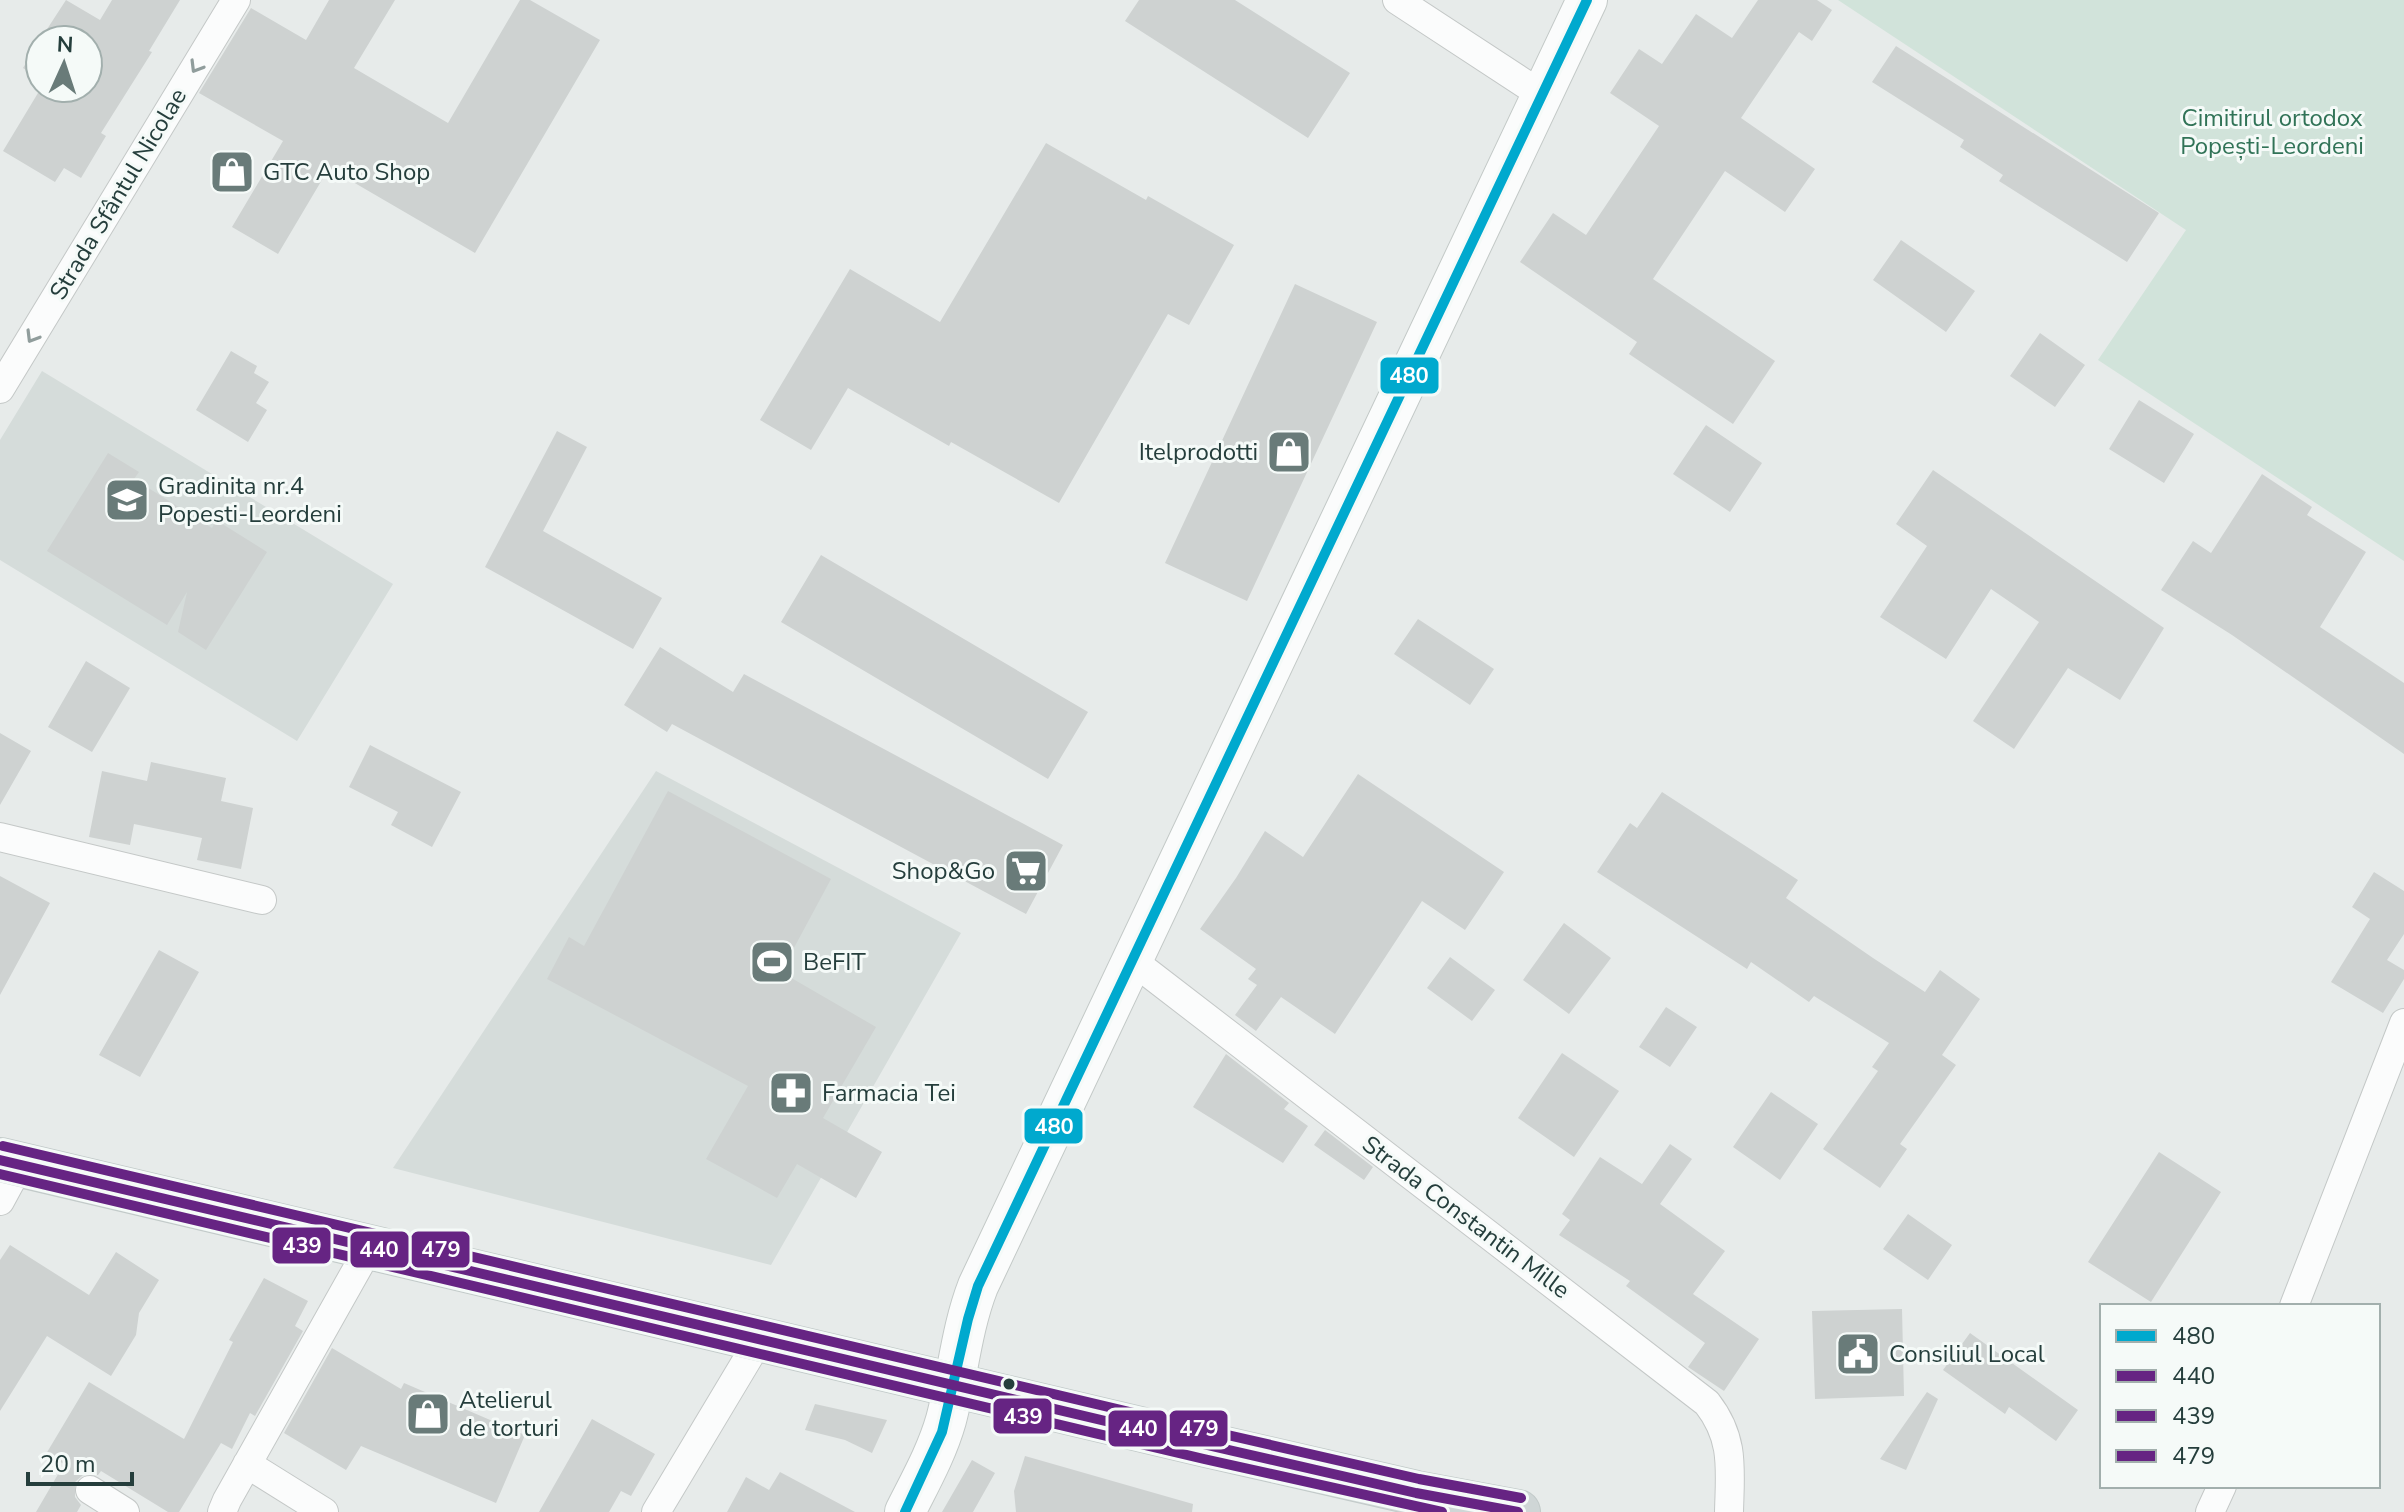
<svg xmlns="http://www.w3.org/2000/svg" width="2404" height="1512" viewBox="0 0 2404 1512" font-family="'Nunito Sans',sans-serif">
  <rect width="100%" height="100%" fill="#e7ebea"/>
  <path fill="#d5dcda" d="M42,371l351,213 -96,157 -297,-181v-120z
    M656,771l305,162 -190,332 -378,-97z"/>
  <path fill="#d1e3da" d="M1838,0h566v561l-306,-201 88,-130z"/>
  <path fill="#ced2d1" d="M66,0l34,20 12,-20h68l-31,51 3,1 -51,81 5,3 -25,42 -17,-10 -9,14 -52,-31 38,-63h47v-48h-48z
    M329,0h66l-41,68 94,55 72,-123h10l70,40 -125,213 -146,-85 -51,86 -46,-27 51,-86 -84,-48 52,-85 55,32z
    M1139,0h96l115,73 -42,65 -183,-117z
    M1758,0h59l15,10 -20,31 -13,-9 -58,86 74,51 -30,43 -60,-41 -72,108 122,82 -42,63 -104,-70 8,-12 -117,-80 33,-49 33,22 73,-109 -49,-33 29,-44 23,15 34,-50 36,24z
    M40,40v39l-17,-11z
    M1896,46l263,167 -32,49 -128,-81 4,-6 -43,-28 4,-7 -92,-58z
    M1046,143l100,57 2,-4 86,49 -45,80 -21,-11 -109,189 -108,-61 -2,4 -101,-58 -37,62 -51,-30 90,-151 90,53z
    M1901,240l74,51 -29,41 -73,-52z
    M1295,284l82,38 -130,279 -82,-38z
    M2040,333l45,32 -30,42 -45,-31z
    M231,351l26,15 -3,7 15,9 -13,21 11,7 -19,32 -52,-32z
    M2139,400l55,34 -30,49 -55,-34z
    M1706,425l56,38 -32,49 -57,-38z
    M557,431l30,16 -44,84 119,67 -29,51 -148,-82z
    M108,453l31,19 -5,7 78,49 4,-8 51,32 -61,98 -28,-18 9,-40 -20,33 -120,-74z
    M1933,470l231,158 -44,72 -52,-32 -54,81 -41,-28 66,-99 -48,-33 -45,70 -66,-42 47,-71 -31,-22z
    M2262,474l50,33 -5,8 59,37 -46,75 84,56v71l-172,-119 -71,-45 32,-49 18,12z
    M821,555l267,157 -40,67 -267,-157z
    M1418,619l76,50 -24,36 -76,-51z
    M660,647l73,45 11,-18 319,171 -37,69 -354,-190 -5,8 -43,-27z
    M86,661l44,27 -38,64 -44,-25z
    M0,733l31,18 -31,54z
    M370,745l91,47 -29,55 -41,-22 7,-13 -49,-25z
    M151,762l75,16 -5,23 32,7 -12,61 -44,-9 5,-22 -68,-14 -4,21 -41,-8 13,-66 45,10z
    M1358,774l146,98 -39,58 -43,-29 -87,133 -54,-37 -25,34 -21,-16 22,-30 -9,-6 8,-10 -56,-40 36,-51 29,-47 38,26z
    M668,791l163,88 -50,93 95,55 -53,91 59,34 -26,46 -59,-34 -20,34 -71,-39 42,-73 -201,-107 22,-42 15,9z
    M1662,792l136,88 -12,18 87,60 52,34 15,-22 40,29 -38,56 14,10 -56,79 7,5 -27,39 -57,-39 55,-78 -6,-4 17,-24 -75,-47 -5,6 -58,-40 -4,7 -150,-97 33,-49 7,5z
    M2374,872l30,19v43l-17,26 17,10v9l-21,34 -52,-31 39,-63 -18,-12z
    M0,876l50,27 -50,92z
    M1564,923l47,35 -42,56 -46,-34z
    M159,950l40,22 -59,105 -41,-22z
    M1450,957l45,33 -23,31 -45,-33z
    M1666,1007l31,20 -27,40 -31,-20z
    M1562,1053l57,38 -45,66 -56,-39z
    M1226,1054l63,49 -5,6 24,17 -25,37 -90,-56z
    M1771,1092l47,32 -38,56 -47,-33z
    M1325,1130l48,37 -9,13 -50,-35z
    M1670,1144l22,15 -32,45 65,47 -32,43 66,45 -35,52 -36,-24 17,-24 -79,-57 4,-5 -71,-46 11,-15 -8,-6 38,-57 42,27z
    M2159,1152l62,40 -70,110 -63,-40z
    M1908,1214l44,31 -24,35 -45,-31z
    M10,1245l79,50 27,-43 43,28 -20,33 -3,22 -25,41 -64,-40 -47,75v-151z
    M264,1278l44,23 -13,25 8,5 -48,85 -5,-3 -18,36 -11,-6 -42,69h-11l-67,-41 -3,4h-15l-8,7v15l6,8 -4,7h-41l28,-48 -18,-10 43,-72 95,57 49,-97 -4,-2z
    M1902,1309l2,87 -89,3 -3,-88z
    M1970,1333l108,77 -22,31 -47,-34 -4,7 -62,-44z
    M332,1348l69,41 3,-6 121,52 -29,68 -135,-57 -15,24 -62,-37z
    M1927,1392l11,7 -32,71 -26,-11z
    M815,1404l72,16 -15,33 -27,-13 -40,-10z
    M592,1419l63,35 -24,42 -10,-5 -12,21h-70z
    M1025,1456l168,48 -1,8h-176l-2,-21z
    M972,1460l23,13 -22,39h-31z
    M780,1472l75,40h-128l19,-35 23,13z"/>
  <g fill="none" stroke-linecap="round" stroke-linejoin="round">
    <g stroke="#c4c8c7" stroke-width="30">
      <path id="street" d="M1397,0l145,95
        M0,389l236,-389
        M0,837l262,63
        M1133,961l574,442c28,36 23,66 22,109
        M0,1201l20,-37
        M2294,1306l110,-283
        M247,1464l77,48
        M90,1490l35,22
        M222,1512l5,-12 143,-254
        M656,1512l103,-172
        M2210,1512l12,-26"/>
    </g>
    <g stroke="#c3c9c7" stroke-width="42">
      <path id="secondary" d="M905,1512c15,-30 32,-60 41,-92 12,-45 15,-90 32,-134l609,-1286"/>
    </g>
    <g stroke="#c2cac9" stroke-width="46">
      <path id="primary" d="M0,1160l1207,285 209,48 102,19"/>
    </g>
    <use href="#street" stroke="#fbfcfc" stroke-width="28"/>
    <use href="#secondary" stroke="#fbfcfc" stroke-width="40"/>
    <use href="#primary" stroke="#cfd6d6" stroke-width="44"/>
    <g stroke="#f5faf8" stroke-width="16">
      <path id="bus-1" d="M905,1512l37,-80 26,-113 10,-33 609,-1286"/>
    </g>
    <g stroke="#f5faf8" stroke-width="16">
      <path id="bus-2" d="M0,1160l1207,285 209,48 102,19"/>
    </g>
    <g stroke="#f5faf8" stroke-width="16">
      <path id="bus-3" d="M0,1174l1204,285 238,53"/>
    </g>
    <g stroke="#f5faf8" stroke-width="16">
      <path id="bus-4" d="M3,1146l1207,285 209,48 102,19"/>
    </g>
    <use href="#bus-1" stroke="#00a9ce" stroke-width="10"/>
    <use href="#bus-2" stroke="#662483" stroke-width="10"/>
    <use href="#bus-3" stroke="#662483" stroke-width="10"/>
    <use href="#bus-4" stroke="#662483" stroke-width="10"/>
  </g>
  <defs><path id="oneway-chevron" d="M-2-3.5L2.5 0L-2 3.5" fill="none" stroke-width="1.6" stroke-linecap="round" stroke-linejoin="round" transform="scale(2)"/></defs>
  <g stroke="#909d9c">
    <use href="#oneway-chevron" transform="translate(196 67) rotate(121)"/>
    <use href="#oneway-chevron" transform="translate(32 337) rotate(121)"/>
  </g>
  <defs>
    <g id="shop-square" transform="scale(2.3)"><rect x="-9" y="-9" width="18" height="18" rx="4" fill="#697b79" stroke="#f5faf8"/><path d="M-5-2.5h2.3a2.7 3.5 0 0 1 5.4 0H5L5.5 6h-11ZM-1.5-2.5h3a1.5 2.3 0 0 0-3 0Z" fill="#fff"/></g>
    <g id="school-square" transform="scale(2.3)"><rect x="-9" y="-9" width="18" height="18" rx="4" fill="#697b79" stroke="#f5faf8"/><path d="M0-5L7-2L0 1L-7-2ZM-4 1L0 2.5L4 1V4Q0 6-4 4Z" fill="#fff"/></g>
    <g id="supermarket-square" transform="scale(2.3)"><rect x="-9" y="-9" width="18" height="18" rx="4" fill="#697b79" stroke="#f5faf8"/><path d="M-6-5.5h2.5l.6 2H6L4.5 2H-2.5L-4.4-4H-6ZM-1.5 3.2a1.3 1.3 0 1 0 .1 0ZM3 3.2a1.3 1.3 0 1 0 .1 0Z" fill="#fff"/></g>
    <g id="stadium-square" transform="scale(2.3)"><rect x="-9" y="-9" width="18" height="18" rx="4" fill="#697b79" stroke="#f5faf8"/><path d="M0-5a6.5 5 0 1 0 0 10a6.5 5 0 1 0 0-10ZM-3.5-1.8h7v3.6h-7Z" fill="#fff"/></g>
    <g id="pharmacy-square" transform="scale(2.3)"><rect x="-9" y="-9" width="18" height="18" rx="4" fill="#697b79" stroke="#f5faf8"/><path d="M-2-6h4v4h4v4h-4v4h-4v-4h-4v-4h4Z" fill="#fff"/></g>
    <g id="civic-square" transform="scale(2.3)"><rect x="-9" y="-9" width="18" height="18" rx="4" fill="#697b79" stroke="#f5faf8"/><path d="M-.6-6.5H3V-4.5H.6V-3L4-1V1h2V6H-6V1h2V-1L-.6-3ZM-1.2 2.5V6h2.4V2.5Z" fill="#fff"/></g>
  </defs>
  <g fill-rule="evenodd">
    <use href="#shop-square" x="232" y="172"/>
    <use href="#shop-square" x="1289" y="452"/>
    <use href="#school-square" x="127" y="500"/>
    <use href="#supermarket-square" x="1026" y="871"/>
    <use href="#stadium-square" x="772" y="962"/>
    <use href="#pharmacy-square" x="791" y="1093"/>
    <use href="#civic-square" x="1858" y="1354"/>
    <use href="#shop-square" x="428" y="1414"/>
  </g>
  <circle fill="#253e3c" stroke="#f5faf8" stroke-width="3" cx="1009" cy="1384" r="7"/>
  <g text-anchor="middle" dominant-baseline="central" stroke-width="6" stroke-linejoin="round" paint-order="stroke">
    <g font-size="24" fill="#317357" stroke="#f5faf8">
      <text x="2272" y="118">Cimitirul ortodox<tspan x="2272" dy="28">Popești-Leordeni</tspan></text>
    </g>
    <g font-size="24" fill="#253e3c" stroke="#f5faf8" text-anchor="start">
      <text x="263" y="172">GTC Auto Shop</text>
      <text x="1258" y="452" text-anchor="end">Itelprodotti</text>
      <text x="158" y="486">Gradinita nr.4<tspan x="158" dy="28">Popesti-Leordeni</tspan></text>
      <text x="995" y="871" text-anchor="end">Shop&amp;Go</text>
      <text x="803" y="962">BeFIT</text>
      <text x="822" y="1093">Farmacia Tei</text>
      <text x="1889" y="1354">Consiliul Local</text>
      <text x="459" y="1400">Atelierul<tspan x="459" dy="28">de torturi</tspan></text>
    </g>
    <g font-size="24" fill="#253e3c" stroke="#f5faf8">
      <text transform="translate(118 194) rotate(-59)">Strada Sfântul Nicolae</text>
      <text transform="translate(1466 1217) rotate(37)">Strada Constantin Mille</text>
    </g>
  </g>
  <g stroke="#f5faf8" stroke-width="3">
    <rect x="1379" y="356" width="61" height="39" rx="8" fill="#00a9ce"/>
    <rect x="1023" y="1107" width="61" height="38" rx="8" fill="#00a9ce"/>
    <rect x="271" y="1226" width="61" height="39" rx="8" fill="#662483"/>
    <rect x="410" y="1230" width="61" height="39" rx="8" fill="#662483"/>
    <rect x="349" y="1230" width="61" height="39" rx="8" fill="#662483"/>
    <rect x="992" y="1397" width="61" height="38" rx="8" fill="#662483"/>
    <rect x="1168" y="1409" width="61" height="39" rx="8" fill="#662483"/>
    <rect x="1107" y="1409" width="61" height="39" rx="8" fill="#662483"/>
  </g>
  <g font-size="22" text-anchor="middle" font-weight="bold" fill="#fff">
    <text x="1409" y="383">480</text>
    <text x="1054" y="1134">480</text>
    <text x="302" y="1253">439</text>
    <text x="441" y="1257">479</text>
    <text x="379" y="1257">440</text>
    <text x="1023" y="1424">439</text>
    <text x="1199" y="1436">479</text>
    <text x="1138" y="1436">440</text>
  </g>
  <rect x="2100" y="1304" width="280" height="184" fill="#f5faf8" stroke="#a2afad" stroke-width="2"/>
  <rect x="2116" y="1330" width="40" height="12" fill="#00a9ce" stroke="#a2afad" stroke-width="2"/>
  <text x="2172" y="1344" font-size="24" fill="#253e3c">480</text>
  <rect x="2116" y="1370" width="40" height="12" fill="#662483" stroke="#a2afad" stroke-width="2"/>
  <text x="2172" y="1384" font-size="24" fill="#253e3c">440</text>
  <rect x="2116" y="1410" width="40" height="12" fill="#662483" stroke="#a2afad" stroke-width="2"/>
  <text x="2172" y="1424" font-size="24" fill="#253e3c">439</text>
  <rect x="2116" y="1450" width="40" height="12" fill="#662483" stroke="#a2afad" stroke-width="2"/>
  <text x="2172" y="1464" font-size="24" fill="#253e3c">479</text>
  <g transform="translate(64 64) rotate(3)"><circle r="38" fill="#f5faf8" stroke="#a2afad" stroke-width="2"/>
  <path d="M0-6L14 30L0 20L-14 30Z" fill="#697b79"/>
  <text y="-12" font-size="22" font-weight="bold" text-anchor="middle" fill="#253e3c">N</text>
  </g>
  <path d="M28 1472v12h104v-12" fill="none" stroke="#253e3c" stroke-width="4"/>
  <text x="40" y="1472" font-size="24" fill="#253e3c" stroke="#f5faf8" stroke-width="6" paint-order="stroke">20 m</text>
</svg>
